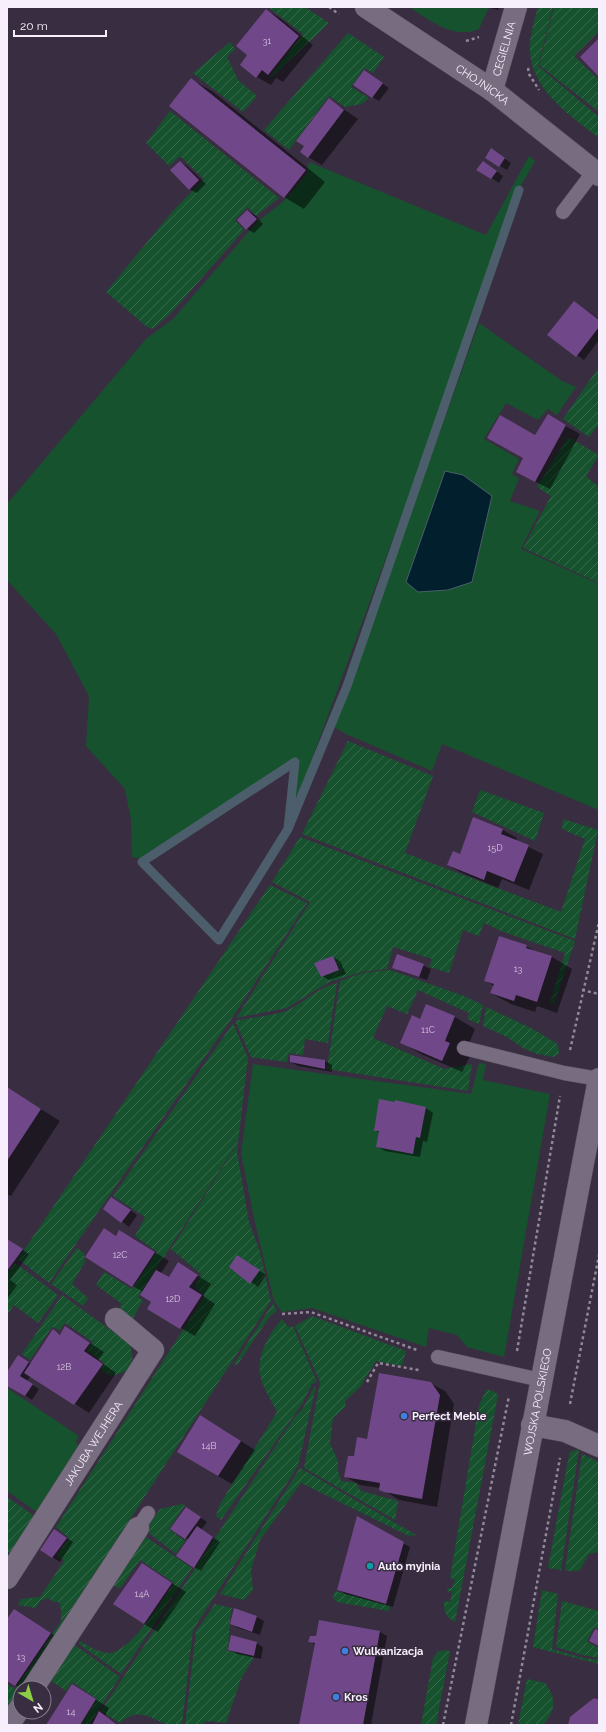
<svg xmlns="http://www.w3.org/2000/svg" width="606" height="1732" viewBox="0 0 606 1732" font-family="Raleway,sans-serif">
  <defs>
    <pattern id="garden-furrows" width="10" height="10" patternUnits="userSpaceOnUse"><rect width="10" height="10" fill="#16522e"/><path d="M-1 1l2-2M0 10L10 0M9 11l2-2" fill="none" stroke="#396b4d"/></pattern>
  </defs>
  <rect width="100%" height="100%" fill="#392e41"/>
  <path fill="#16522e" d="M409,7h80l-10,22c-26,11 -49,-9 -70,-22z
    M529,156l6,5 -16,28 -103,287 -125,340 6,-55 -155,98 -10,-2 -1,-37 -6,-31 -39,-43 3,-50 -33,-62 -49,-54v-76l139,-165 27,-20 84,-97 27,-21 23,-27 2,-12 177,73z
    M479,323l83,58 14,6 -19,28 -9,-6 -10,11 -32,-17 -22,36 35,20 -7,15 7,5 -9,22 30,10 -19,38 78,35v226l-157,-66 -10,27 -86,-37 -12,-7z
    M479,1063l7,1 -3,16 67,14 -46,263 -37,-10 -10,-12 -28,-7 -3,19 -114,-39 -30,4 -8,-11 -19,-78 -14,-69 12,-90 218,30z
    M7,1388l72,48 -3,5 3,7 -41,65 -31,-22z"/>
  <path fill="url(#garden-furrows)" d="M268,7h37l24,16 -57,54h-2l33,-43z
    M538,7h15l-15,59 61,51v21c-28,-22 -66,-46 -69,-86 -1,-14 4,-31 8,-45z
    M554,7h45v24l-25,25 25,24v32l-60,-47z
    M348,33l36,24 -11,16 -9,-5 -13,19 18,11 -7,6 -17,3 -16,-11 -40,54 -25,-20z
    M230,42l5,7 -8,8 11,23 19,16 -14,16 -50,-39z
    M170,111l109,87 -23,18 -8,-9 -13,13 9,10 -72,82 -19,17 -6,-2 -41,-35 66,-80 32,-33 -24,-23 -11,10 -23,-23z
    M599,367v57l-10,13 -26,-18z
    M568,437l31,18 -13,21 13,11v96l-76,-35 28,-52 -14,-9z
    M348,741l85,35 -28,77 156,59 24,-73 -23,-10 1,-10 35,11 -23,109 -273,-105z
    M480,790l64,23 -9,28 -63,-29z
    M300,837l275,104 -21,63 -4,-1 15,-50 -64,-22 -17,-8 -5,13 -16,-6 -14,43 -20,-6 3,-8 -39,-12 -6,22 -25,3 -33,10 -42,26 -51,10 74,-116 -38,-20z
    M270,885l37,18 -75,115 -183,265 -31,-24z
    M390,970l74,26 19,9 -4,19 -12,-5 2,-6 -51,-23 -11,24 -20,-8 -14,32 71,31 28,-5 -4,27 -141,-22 13,-88 22,-8z
    M337,983l-9,60 -23,-4 -2,16 -14,-2 -2,9 -36,-5 -16,-36c12,-3 43,-6 53,-11 17,-8 30,-23 49,-27z
    M486,1007l47,22 23,14 2,2 1,8 -5,4 -17,-3 -14,-6 -16,-11 -24,-11z
    M233,1023l15,35 -10,84 -100,155 5,3 -11,20 -15,-9 5,-7 -26,-19 8,-13 28,17 25,-37 -22,-16 10,-19 -32,-21z
    M238,1143l-1,9 12,70 11,30 11,49 -264,409v-26l8,5 46,-68v-12l-2,-7h-5l-6,-4 -8,3 -4,7 -18,-3 3,-6 19,-2 24,-36 -7,-6 12,-17 -13,-11 149,-231 -10,-9 6,-13 -30,-25z
    M77,1248l7,5 1,9 -13,22 16,14 -5,8 -32,-22z
    M15,1263l43,32 -20,28 -24,-18 -7,10v-41z
    M62,1295l68,49c4,22 5,26 -19,32l-10,-6 3,-7 -17,-13 6,-8 -28,-19 -5,7 -8,-3 -22,33 -8,-6z
    M273,1303l4,8 -7,5 -33,49 -3,-1z
    M312,1316l94,35 -4,15 -26,-5 -16,26 -14,13 -1,7 -12,11 -3,25 8,18v10l3,10 15,2 5,8c13,3 24,7 37,10l-3,19 -91,-52 16,-86 -25,-56z
    M282,1319l6,8 5,-1 24,56 -5,2 -10,20 -81,116 -5,-4 4,-12 57,-92c-5,-11 -13,-22 -16,-33 -6,-22 8,-45 21,-60z
    M316,1386l-18,80 -105,164 -11,95c-4,0 -9,1 -13,0 -19,-6 -30,-19 -49,-2l-19,-12 193,-293 9,-10 11,-21z
    M487,1389l8,3 3,3 -43,227c-10,-5 -11,-11 -11,-21l6,1 2,-10 -5,-1 1,-3h4l3,-9 -5,-1 29,-173z
    M579,1449l-18,121 -13,-2 20,-108 2,-8z
    M582,1454l17,8v90l-10,2 -10,17h-14z
    M300,1468l116,67 -7,1 -108,-53 -41,57 -9,30 2,20 -9,10 -24,-6z
    M7,1497l29,20 -25,39 -4,-4z
    M182,1504l3,1 -16,24 16,12 -9,13 -31,-24 15,-21z
    M143,1535l49,33 -71,106 -42,-30 1,-3c8,5 19,12 29,12 22,-1 53,-52 65,-70l-34,-23 -20,28 -9,-3z
    M542,1590l16,4 -6,55 31,9 16,2v4l-66,-17z
    M335,1591l55,15 -1,5 -52,-9 -4,-4z
    M562,1601l37,10v19l-5,-3 -7,15 12,6v10l-17,-3 -26,-8z
    M215,1604l17,4c-3,15 -3,28 -4,43l26,6 -13,22 -15,44 -21,-2 -1,4h-19l11,-94z
    M72,1643l48,34 -31,48h-8l16,-26 -25,-17 -6,9 -16,-11z
    M444,1650l6,1 -14,74h-15l12,-67 5,-6z
    M527,1679l18,4c12,17 11,26 -2,42h-25z"/>
  <path fill="#021f2d" stroke="#4c5e6b" d="M445,471l18,4 29,21 -20,86 -24,8 -30,2 -12,-10z"/>
  <path fill="#0007" d="M486,7h13l-1,3z
    M266,10l14,8 33,27 -30,37 -7,-4 -5,7 -14,-8 -8,-22z
    M372,76l17,12 -10,13 -7,-4z
    M192,80l20,11 113,91 -21,27 -20,-12z
    M329,99l29,20 -36,46 -14,-8z
    M498,154l13,9 -4,7 -7,-4z
    M180,162l7,4 19,18 -9,9 -8,-4z
    M490,166l13,10 -4,7 -21,-14z
    M247,211l8,4 8,9 -9,9 -7,-4z
    M574,302l25,17v21l-15,20 -35,-25z
    M548,416l32,18 -30,55 -18,-9 -8,-22z
    M474,819l29,11 14,8 -1,3 27,13 -14,36 -27,-11 -4,9 -36,-15 -14,-8 12,-10z
    M526,946l13,7 13,4 20,12 -15,44 -20,-7 -2,6 -24,-8 -20,-11 3,-7 -9,-6z
    M398,955l33,14 -4,11 -27,-9 -7,-4z
    M333,957l7,4 6,13 -17,6 -7,-4z
    M427,1005l28,12 20,12 -10,24 5,3 -8,16 -41,-18 -20,-12 19,-22z
    M325,1061l7,4v7l-34,-6 -7,-4z
    M7,1088l53,33 -49,75 -4,-2z
    M426,1108l7,5 -6,29 -4,-1 -3,16 -35,-6 -7,-4 2,-14 -5,-3z
    M119,1202l18,13 -8,12 -24,-18z
    M104,1229l13,7 17,3 35,22 -8,12 8,5 23,-6 19,12 -8,12 12,8 -20,32 -47,-27 4,-7 -9,-10 -10,-6z
    M7,1240l22,14 -19,26 7,5 -10,14z
    M238,1256l28,19 -8,12 -28,-21z
    M65,1327l39,25 -6,8 18,13 -27,40 -58,-38 -4,6 12,8 -7,11 -25,-16v-9l19,-15 5,4 23,-33 7,4z
    M430,1383l15,8 9,13 -17,103 -38,-7 -19,-12 -20,-3 -14,-8 22,-36z
    M214,1424l41,26 -23,34 -14,-8z
    M194,1513l13,9 -6,8 19,12 -19,29 -7,-4 -5,-27 -3,-2z
    M358,1518l52,29 -17,60 -48,-13 -7,-5z
    M61,1534l12,8 -13,20 -19,-12z
    M7,1552l19,16 -19,24z
    M142,1564l44,28 -28,40 -14,-8z
    M14,1610l51,32 -31,46h-14l-13,-8v-59z
    M234,1610l23,7 7,4 -4,14 -22,-7 -7,-4z
    M320,1621l60,11 7,4 -16,89h-71l15,-80 -5,-4 7,-3z
    M256,1643l7,4 -2,12 -24,-5 -7,-5z
    M73,1685l36,23 -4,8 13,9h-71z"/>
  <g fill="none" stroke-linecap="round" stroke-linejoin="round">
    <path stroke="#4c5e6b" stroke-width="9" d="M288,829l7,-67 -153,100 77,78 69,-111 59,-143 172,-496"/>
  </g>
  <path fill="#704788" d="M266,9l33,27 -31,39 -6,-5 -6,8 -16,-13 7,-10 -11,-9z
    M599,38v39l-19,-20z
    M364,70l19,13 -11,15 -19,-13z
    M191,78l115,92 -22,28 -115,-92z
    M329,98l15,12 -36,48 -8,-6 4,-6 -8,-5z
    M491,148l14,10 -6,9 -14,-9z
    M180,161l19,19 -10,10 -19,-20z
    M483,161l14,10 -6,8 -15,-9z
    M247,210l10,9 -11,11 -9,-10z
    M574,301l25,19v7l-23,30 -29,-22z
    M548,414l18,11 -31,57 -19,-10 7,-14 -36,-20 13,-23 35,20z
    M473,817l30,12 -2,5 28,11 -15,37 -27,-11 -3,9 -37,-15 6,-14 7,3z
    M499,936l28,9 -1,3 26,8 -15,46 -21,-7 -2,6 -24,-8 4,-9 -10,-3z
    M397,954l27,10 -5,13 -27,-9z
    M333,956l6,14 -18,7 -7,-14z
    M426,1004l29,12 -10,25 5,2 -8,18 -42,-18 12,-28 8,4z
    M290,1055l35,5v9l-35,-7z
    M7,1087l34,22 -34,52z
    M379,1099l16,3v-2l31,7 -6,31 -4,-1 -3,17 -37,-7 3,-16h-5z
    M111,1197l20,13 -10,13 -18,-14z
    M104,1228l12,8 3,-6 36,22 -23,35 -47,-30z
    M7,1239l16,10 -16,22z
    M237,1255l23,15 -10,14 -21,-17z
    M178,1262l20,13 -9,12 13,8 -22,34 -33,-20 4,-7 -11,-7 16,-25 13,7z
    M65,1326l25,17 -6,8 19,13 -29,41 -50,-32 29,-44 7,6z
    M18,1355l11,7 -9,14 13,8 -8,12 -18,-10v-14z
    M379,1373l52,9 9,13 -18,104 -38,-7 -5,-2 1,-7 -36,-6 4,-21h6l3,-19 10,2z
    M200,1415l41,26 -23,35 -41,-24z
    M186,1507l15,10 -16,22 -15,-10z
    M357,1516l47,26 -18,62 -49,-14z
    M197,1526l16,11 -19,31 -18,-12z
    M54,1529l13,9 -15,20 -12,-8z
    M142,1563l30,20 -28,41 -31,-20z
    M234,1608l23,8 -5,16 -22,-8z
    M14,1609l37,24 -36,53 -8,-5v-62z
    M319,1620l61,11 -17,94h-64l16,-82 -7,-1 2,-6h6z
    M595,1629l4,2v15l-10,-5z
    M231,1635l26,7 -3,14 -26,-6z
    M72,1684l24,15 -16,26h-34z
    M594,1698l5,2v25h-31l2,-8z
    M99,1711l17,13 -1,1h-23z"/>
  <g fill="none" stroke-linecap="round" stroke-linejoin="round">
    <g stroke="#544a5a" stroke-width="15">
      <path id="service" d="M563,212l31,-41
        M464,1048l100,25 35,6
        M438,1357l103,23
        M138,1528l10,-15"/>
    </g>
    <g stroke="#544a5a" stroke-width="23">
      <g id="minor">
        <path d="M532,1425l33,6 34,15"/>
        <path id="s1" d="M7,1578l146,-228 -37,-31"/>
        <path d="M33,1688l105,-160"/>
        <path d="M8,1725l12,-17"/>
      </g>
    </g>
    <g stroke="#544a5a" stroke-width="23">
      <g id="tertiary">
        <path id="s2" d="M366,7l126,83 107,85"/>
        <path id="s3" d="M492,90l24,-83"/>
        <path id="s4" d="M476,1725l123,-646"/>
      </g>
    </g>
    <path stroke="#918898" stroke-width="2.5" stroke-dasharray="3 3" stroke-linecap="butt" d="M329,7l10,7
      M466,41l13,-4
      M528,68l1,6 10,16
      M582,990l17,4
      M570,1050l29,-128
      M282,1314l29,-2 106,38
      M517,1351l43,-255
      M367,1382l11,-19 41,7
      M570,1404l29,-149
      M443,1725l66,-329
      M511,1725l49,-267"/>
    <use href="#service" stroke="#786c80" stroke-width="14"/>
    <use href="#minor" stroke="#786c80" stroke-width="22"/>
    <use href="#tertiary" stroke="#786c80" stroke-width="22"/>
  </g>
  <g fill="#3f7fe0" stroke="#392e41" stroke-width="1.5">
    <circle cx="404" cy="1416" r="4"/>
    <circle cx="345" cy="1651" r="4"/>
    <circle cx="336" cy="1697" r="4"/>
  </g>
  <circle fill="#0f9aa8" stroke="#392e41" stroke-width="1.5" cx="370" cy="1566" r="4"/>
  <g text-anchor="middle" dominant-baseline="central" stroke-width="3" stroke-linejoin="round" paint-order="stroke">
    <g font-size="9" fill="#d5c6df">
      <text x="267" y="41">31</text>
      <text x="495" y="848">15D</text>
      <text x="518" y="969">13</text>
      <text x="428" y="1030">11C</text>
      <text x="120" y="1255">12C</text>
      <text x="173" y="1299">12D</text>
      <text x="64" y="1367">12B</text>
      <text x="209" y="1446">14B</text>
      <text x="142" y="1594">14A</text>
      <text x="21" y="1657">13</text>
      <text x="71" y="1712">14</text>
    </g>
    <g font-size="11" fill="#f7f0fc" stroke="#392e41">
      <text stroke="none"><textPath href="#s3" startOffset="43">CEGIELNIA</textPath></text>
      <text stroke="none"><textPath href="#s2" startOffset="140">CHOJNICKA</textPath></text>
      <text stroke="none"><textPath href="#s4" startOffset="329">WOJSKA POLSKIEGO</textPath></text>
      <text stroke="none"><textPath href="#s1" startOffset="160">JAKUBA WEJHERA</textPath></text>
    </g>
    <g font-size="11" font-weight="bold" fill="#f7f0fc" stroke="#392e41" text-anchor="start">
      <text x="412" y="1416">Perfect Meble</text>
      <text x="378" y="1566">Auto myjnia</text>
      <text x="353" y="1651">Wulkanizacja</text>
      <text x="344" y="1697">Kros</text>
    </g>
  </g>
  <rect width="606" height="1732" fill="none" stroke="#f7f0fc" stroke-width="16"/>
  <g transform="translate(32 1700) rotate(142)"><circle r="19" fill="#392e41" stroke="#857c8c"/>
  <path d="M0-3L7 15L0 10L-7 15Z" fill="#8cce45"/>
  <text y="-6" font-size="11" font-weight="bold" text-anchor="middle" fill="#f7f0fc">N</text>
  </g>
  <path d="M14 30v6h92v-6" fill="none" stroke="#f7f0fc" stroke-width="2"/>
  <text x="20" y="30" font-size="12" fill="#f7f0fc" stroke="#392e41" stroke-width="3" paint-order="stroke">20 m</text>
</svg>
